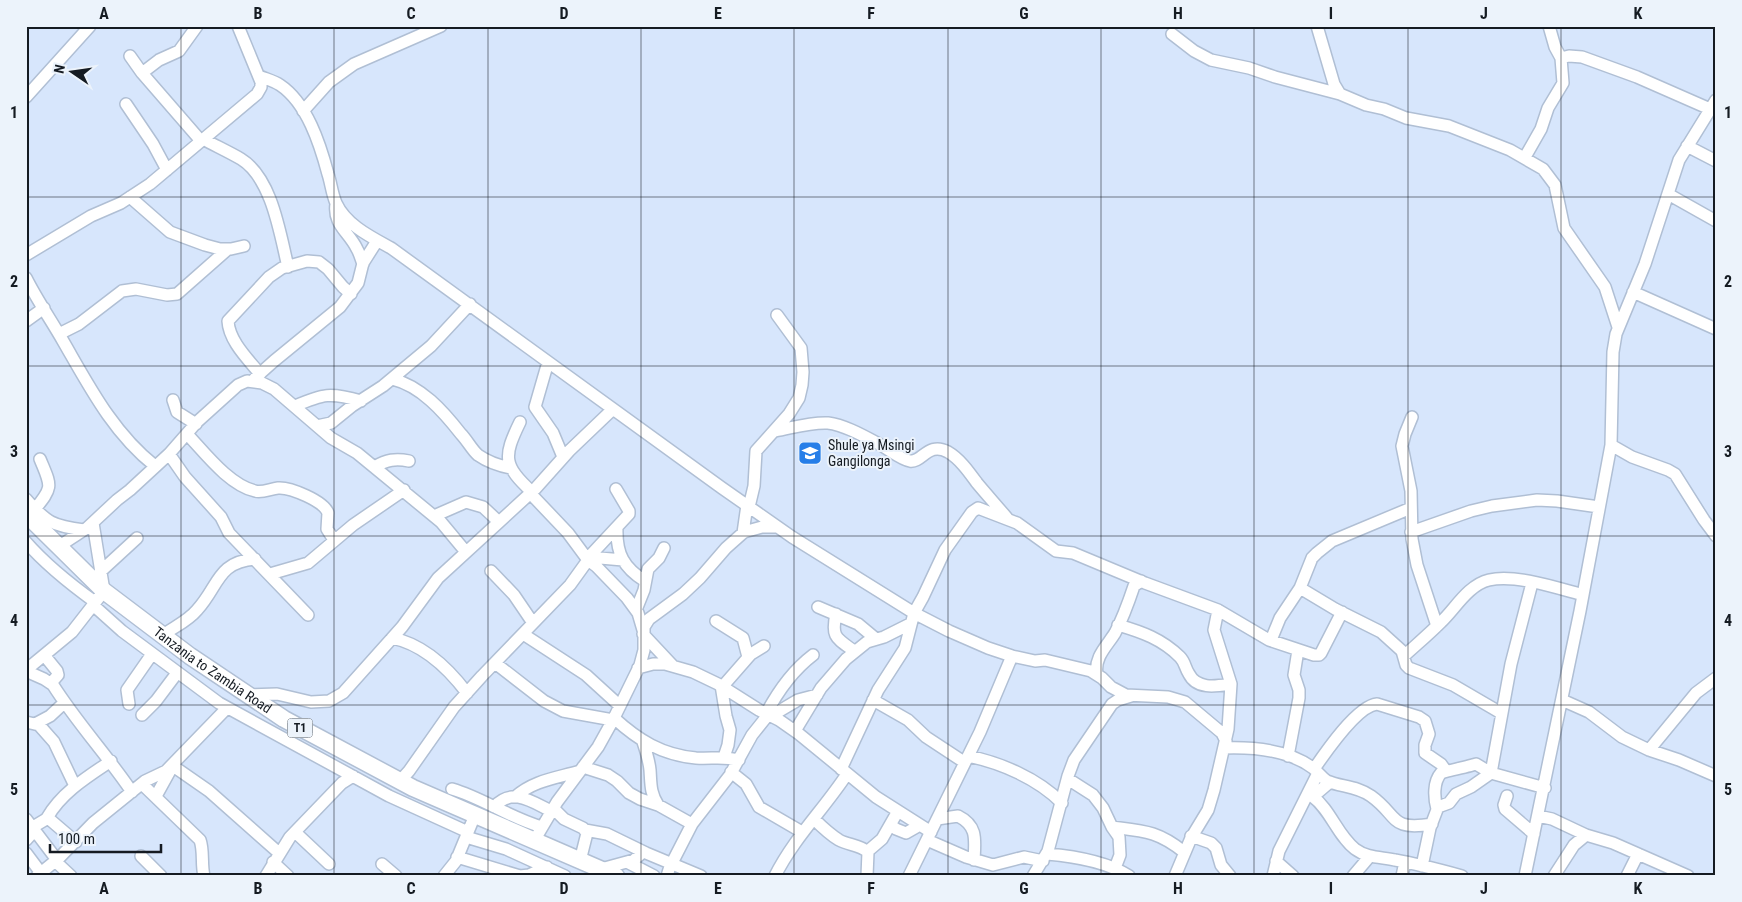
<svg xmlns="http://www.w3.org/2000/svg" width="1742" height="902" viewBox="0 0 1742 902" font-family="'Roboto Condensed',sans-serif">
  <rect width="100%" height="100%" fill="#d7e6fc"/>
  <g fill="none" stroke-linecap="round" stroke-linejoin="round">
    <g stroke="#b0bfd4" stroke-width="14">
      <path id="minor" d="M1317,26l17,58 6,10 26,11 18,4 22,9 43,8 61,24 33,19 12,16 9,43 41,59 13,40
        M1172,34l22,17 17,9 38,8 26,9 65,17
        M130,56l12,17 59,68
        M1561,58l8,-2 13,1 55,20 73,32
        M142,73l17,-13 20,-9 18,-25
        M259,76c7,3 15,5 21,9 27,18 40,59 48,89 3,9 4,20 8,29 10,22 35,34 55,45l331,240 70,49 122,76 35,18 39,17 24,8 23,5 10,-1 46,11 11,7 9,9 15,8 42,2 17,5 37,31 4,8
        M26,97l64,-71
        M126,104l27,40 14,26
        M303,111l26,-29 25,-18 87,-38
        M203,139c13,7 26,13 38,20 31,19 39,75 47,108
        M1687,146l29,15
        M1525,157l16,-28 7,-21 15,-25 -2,-25 -6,-11 -6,-21
        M1668,194l48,27
        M130,197l40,35 35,13 15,4h11l13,-3
        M336,204c-3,21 13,28 21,45 3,5 4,10 6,15
        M26,255l65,-39 30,-13 29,-19 107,-90 4,-7v-5l-23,-56
        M26,278c11,22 25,42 37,63 26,45 50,92 92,125
        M1633,292l83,37
        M26,321l18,-13
        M59,334l20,-10 43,-33 14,-2 31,6 10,-1 51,-45
        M548,362l-13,45 18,26 10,24
        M260,374c-12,-15 -31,-33 -32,-53l41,-44 13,-9 25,-7 12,1 9,7 15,18 8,7
        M255,378l19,-17 66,-54 18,-24 5,-20 14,-22
        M392,379c29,7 51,32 69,55 6,6 11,16 17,21 10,7 22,11 33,13
        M173,400l4,12 19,12
        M295,406c28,-12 35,-14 66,-5
        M1412,417l-7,17 -3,12 9,45 1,48 5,26 20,61
        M520,422c-17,35 -17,43 12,70
        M317,426l14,-3 21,-17 31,-20 48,-40 39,-42
        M775,431c17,-3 35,-9 53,-8 16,2 34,12 49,20 9,4 24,17 33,18 12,2 18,-20 38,-9 12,7 21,20 29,31 10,12 20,23 30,35
        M187,434c18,19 42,51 68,57 7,2 15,-2 23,-3 12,-1 46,13 50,25l-1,16 7,11
        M1611,445l21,12 36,13 7,4 29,46 12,16
        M169,454l16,23 36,40 8,16 79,82
        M374,467c13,-7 21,-9 35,-6
        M530,493l38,40 20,27 8,6 31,32 11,15 5,17
        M26,499c21,24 27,27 58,31
        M749,507l5,-21 2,-35 33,-37 10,-16 3,-13 1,-13 -2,-24 -24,-33
        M35,509c19,-23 16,-23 5,-50
        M434,516l32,-14 17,5 16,15
        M617,528c-1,26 7,40 28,53
        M1411,532l60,-21 21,-5 45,-6 20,1 42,6
        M743,533l4,-28
        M26,542c21,24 44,42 69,60
        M58,547l29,-19 30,-28 13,-10 39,-36 28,-32 41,-37 9,-4 15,2 12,6 57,49 26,15 84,69 25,30
        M589,557l34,3
        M587,559l42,-45v-3l-13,-22
        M491,571l23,24 19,28
        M100,572l37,-34
        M270,574l38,-11 45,-38 51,-35
        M1300,588l35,21 46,23 21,19 4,14 3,3 44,17 48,28
        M93,605l29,26 97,72 170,93 79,36
        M818,607l40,17 18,15
        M636,610l8,-20 4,-21 11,-11 5,-10
        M836,614c-5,23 0,24 18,37
        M716,621l27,17 5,19
        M1118,625c24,7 44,14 62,32 5,5 5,11 9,17 8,16 28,12 42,10
        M523,634l63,41 34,31
        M643,634l30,32
        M163,635c11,-8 25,-14 34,-25 22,-24 20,-48 58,-51
        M392,638c31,6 56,30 75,55
        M1271,640l9,-22 20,-30 12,-30 5,-5 15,-12 79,-33
        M44,655l13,16 1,4 -7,8
        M1404,656c12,-11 25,-22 37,-34 14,-13 27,-37 48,-42 27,-6 68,8 94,15
        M495,663l49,38 19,10 50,9
        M638,668l15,-4h12l28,8 25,12 41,26 20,10 20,14 77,63 55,35
        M26,670l46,-38 32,-41 -11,-68
        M26,671l18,8 9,6c24,38 54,70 79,107
        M1097,674c-3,-17 10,-28 18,-41 8,-15 14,-32 19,-47l7,-5
        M721,685l5,31 4,14 -2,15 -4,12
        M723,686l28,-32 13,-8
        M249,695l28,-1 34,8 18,-1 14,-8 59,-66 36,-49 97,-89 34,-38 44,-42
        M873,700l35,20 18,17 38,25
        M1562,700l27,12 33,25 27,13 30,10 37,16
        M129,704l-2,-14 25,-36
        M766,714c12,-23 26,-43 47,-59
        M142,715l14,-14 21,-28
        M771,716l27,-16 19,-5
        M614,718c24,22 48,37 82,40 16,1 26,-2 43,2
        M26,722l13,3 15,17 21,44
        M35,724l15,-8 14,-13
        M795,731l26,-43 25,-29 21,-17 17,-5 26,-13
        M643,742c3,9 6,18 7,28 1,13 0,23 8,35l34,19
        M1224,748c29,-1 65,2 89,20 5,4 8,9 14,13 14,6 30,5 44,15 28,20 18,35 61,28
        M1649,750l47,-57 20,-15
        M968,756c33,7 69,22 94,47
        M1288,756l11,-58v-8l-5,-15 4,-25
        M173,766l36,25 70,62
        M583,767l25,8 9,6 12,12 11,6 18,6
        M841,769l37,-79 27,-42 9,-35 9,-16 22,-47 27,-38 6,-4 39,15 39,28 17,2 72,30 73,27 51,30 45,15h5l2,-2 21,-41
        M1314,769c11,-16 43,-63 63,-65l42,13 6,4 4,13 -4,11v8l16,11 5,7
        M731,772l15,12 13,23 43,25
        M1068,779l25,16 10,13 9,19 7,10 1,18 -5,13
        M400,781l9,-10 45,-64 28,-31 88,-91 18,-25
        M142,784l58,56c4,11 1,24 4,36
        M452,789c31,9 58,29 90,38
        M156,796l16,-29
        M1312,796c19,14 25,39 43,53 12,9 26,8 40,11 23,4 45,10 67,16
        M1507,796l-3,9 1,4 29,25
        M515,797c19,-17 42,-19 65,-26
        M1306,797l10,-3 14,-12
        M494,807c18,-20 37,-6 57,4
        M553,808l11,11 19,9 4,5 -7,28
        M1437,809c-3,-11 -4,-27 4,-36 1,-1 30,-7 35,-9l15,9 54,15
        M1538,816l14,3 34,16 27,8 75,33
        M47,818c14,-25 40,-41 64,-57
        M26,819l31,41
        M814,819c7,7 15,15 25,21 9,5 21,5 29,12l-1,24
        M937,819l21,-3c20,10 17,24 16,44
        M891,825l5,4 10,4 14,-8
        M33,827l15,-9 28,24
        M1112,827c32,4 46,4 72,25
        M585,830l22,4 39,19 55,23
        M295,832l34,32
        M1191,836l20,7 5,5 5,17 9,11
        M466,837l40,12 59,27
        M26,840l9,-10
        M927,840l39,17 27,8 31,-8 19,4
        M534,841l23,-39 41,-55 15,-27 27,-55 4,-15v-23l5,-8 34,-25 17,-16 26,-30 18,-16 18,-5h15
        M868,851l14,-12 16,-28
        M26,853l15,20v3
        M1047,854c25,2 60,8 82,22
        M141,856l20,20
        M457,857l63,19 9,-1 18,-8
        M55,861l16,15
        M1276,861l17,15
        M273,862l15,14
        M627,862l27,14
        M672,863l20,-39 38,-49 22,-40 16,-20
        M382,864l14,12
        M1422,866l8,-38 8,-21 11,-4 7,-9 15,-7 20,-14 20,-109 21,-81
        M601,869l33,-9 9,-8
        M37,876l22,-18 34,-35 52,-42 21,-10 61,-63
        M266,876l24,-39 52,-54 11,-7
        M444,876l12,-15 19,-46
        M667,876l4,-13
        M775,876c19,-38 49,-67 72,-102
        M909,876l71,-144 32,-76
        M1033,876l15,-25 20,-75 6,-16 38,-56 6,-4 13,-4
        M1175,876l16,-38 17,-28 6,-20 14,-61 3,-45 -17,-54 4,-20
        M1273,876l6,-25 39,-78
        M1353,876l17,-20
        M1402,876l3,-14
        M1525,876l55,-265 31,-166 2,-93 3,-18 29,-70 34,-104 37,-60
        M1554,876l20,-31 12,-10
        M1627,876l11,-22"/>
    </g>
    <g stroke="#b0bfd4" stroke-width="19">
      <g id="highway">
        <path id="s1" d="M26,514l78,77 86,65 94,63 129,69 203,88"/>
      </g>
    </g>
    <use href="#minor" stroke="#fff" stroke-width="11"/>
    <use href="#highway" stroke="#fff" stroke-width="16"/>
  </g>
  <path fill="none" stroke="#151b22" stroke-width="1" stroke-opacity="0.55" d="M181,26v850M334,26v850M488,26v850M641,26v850M794,26v850M948,26v850M1101,26v850M1254,26v850M1408,26v850M1561,26v850M26,197h1690M26,366h1690M26,536h1690M26,705h1690"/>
  <defs>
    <g id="school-square" transform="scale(1.25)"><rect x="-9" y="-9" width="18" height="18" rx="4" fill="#267ee8" stroke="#ecf3fb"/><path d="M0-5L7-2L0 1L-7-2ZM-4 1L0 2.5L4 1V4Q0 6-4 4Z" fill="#fff"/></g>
  </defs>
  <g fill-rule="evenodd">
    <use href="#school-square" x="810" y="453"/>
  </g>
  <g text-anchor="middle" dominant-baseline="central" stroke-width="4" stroke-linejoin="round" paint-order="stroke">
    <rect fill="#ecf3fb" stroke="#565c63" stroke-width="1" x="287.5" y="718.5" width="25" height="19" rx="4"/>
    <g font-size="12" font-weight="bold" fill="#151b22">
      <text x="300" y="728">T1</text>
    </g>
    <g font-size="14" fill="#151b22" stroke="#ecf3fb" text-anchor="start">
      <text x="828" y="445">Shule ya Msingi<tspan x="828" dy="16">Gangilonga</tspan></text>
    </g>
    <g font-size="14" fill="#151b22" stroke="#ecf3fb">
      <text stroke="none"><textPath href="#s1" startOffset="244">Tanzania to Zambia Road</textPath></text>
    </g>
  </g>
  <rect width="1742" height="902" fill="none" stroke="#ecf3fb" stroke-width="55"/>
  <g transform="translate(72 72) rotate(283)" stroke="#ecf3fb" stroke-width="4" paint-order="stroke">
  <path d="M0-4L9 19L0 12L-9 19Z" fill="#151b22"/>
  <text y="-8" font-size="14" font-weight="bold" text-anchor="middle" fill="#151b22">N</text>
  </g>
  <path d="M50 844v8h111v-8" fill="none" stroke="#151b22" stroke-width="2.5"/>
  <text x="58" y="844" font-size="15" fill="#151b22" stroke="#ecf3fb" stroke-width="4" paint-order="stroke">100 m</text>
  <rect x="28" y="28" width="1686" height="846" fill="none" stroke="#151b22" stroke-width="2"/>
  <g font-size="16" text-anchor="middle" font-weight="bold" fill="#151b22">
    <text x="104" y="19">A</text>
    <text x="258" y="19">B</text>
    <text x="411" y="19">C</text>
    <text x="564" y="19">D</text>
    <text x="718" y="19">E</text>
    <text x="871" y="19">F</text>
    <text x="1024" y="19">G</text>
    <text x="1178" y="19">H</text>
    <text x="1331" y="19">I</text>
    <text x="1484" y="19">J</text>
    <text x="1638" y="19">K</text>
    <text x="14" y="118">1</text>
    <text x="1728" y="118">1</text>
    <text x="14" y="287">2</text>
    <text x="1728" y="287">2</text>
    <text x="14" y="457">3</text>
    <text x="1728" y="457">3</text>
    <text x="14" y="626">4</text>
    <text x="1728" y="626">4</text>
    <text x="14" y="795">5</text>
    <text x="1728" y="795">5</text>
    <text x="104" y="894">A</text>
    <text x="258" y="894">B</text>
    <text x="411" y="894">C</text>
    <text x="564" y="894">D</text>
    <text x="718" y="894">E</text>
    <text x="871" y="894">F</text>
    <text x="1024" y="894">G</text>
    <text x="1178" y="894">H</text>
    <text x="1331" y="894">I</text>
    <text x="1484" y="894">J</text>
    <text x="1638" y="894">K</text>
  </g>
</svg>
